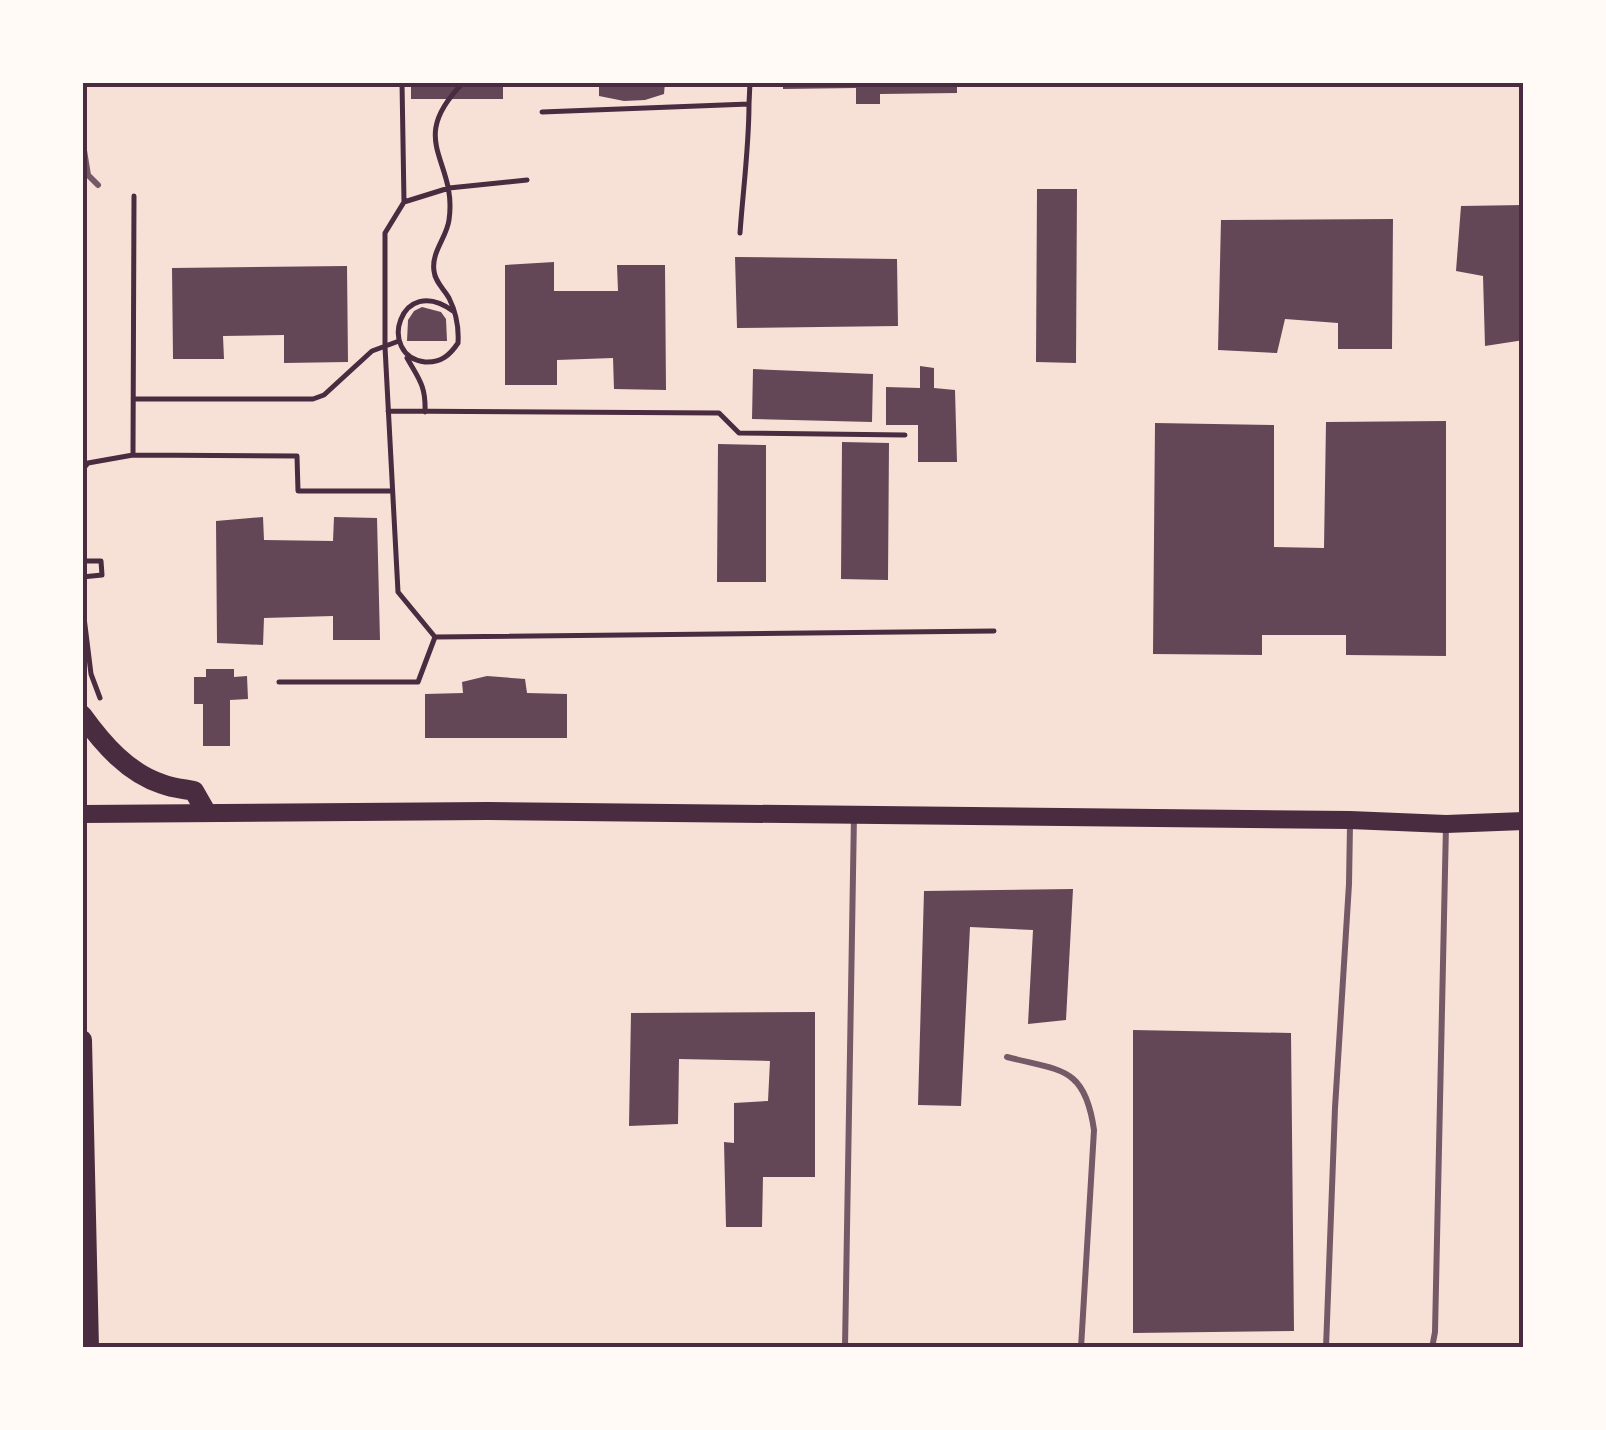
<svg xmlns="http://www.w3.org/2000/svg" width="1606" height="1430" viewBox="0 0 1606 1430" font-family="Quicksand,sans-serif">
  <rect width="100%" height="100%" fill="#f7e1d7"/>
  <path fill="#644757" d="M411,82h92v17h-92z
    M599,82h66l-1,12 -19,6 -21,1 -25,-5z
    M783,82h174v11l-77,1v10h-24v-16l-73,1z
    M1037,189h40l-1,174 -40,-1z
    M1524,205v135l-39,6 -2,-70 -27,-5 5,-65z
    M1393,219l-1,130h-54v-26l-53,-4 -8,34 -59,-3 3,-130z
    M735,257l162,2 1,67 -161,2z
    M554,262v29h64l-1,-26h48l1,125 -52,-1 -1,-31 -56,2v25h-52v-120z
    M347,266l1,96 -64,1v-28l-61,1 1,23h-51l-1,-91z
    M422,307l19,5 5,7 1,22h-40l1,-21 6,-9z
    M920,366l14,2v20l21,2 2,72h-39v-37h-32v-38l34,1z
    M753,369l120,5 -1,48 -120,-3z
    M1446,421v235l-100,-1v-20h-84v20l-109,-1 2,-231 119,2v122l50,1 2,-126z
    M842,442l47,1 -1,137 -47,-1z
    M718,444l48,1v137h-49z
    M263,517l1,23 69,1 1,-24 43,1 3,122h-47v-24l-69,2 -1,27 -46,-2 -1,-122z
    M206,669h28v8l13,-1 1,23 -18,1v46h-27v-42h-9v-27h12z
    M487,676l38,3 2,14 40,1v44h-142v-44l38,-1 -1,-11z
    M1073,889l-7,131 -38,4 5,-94 -63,-3 -9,179 -43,-1 6,-214z
    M815,1012v165h-52l-1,50h-36l-2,-85 10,1v-40l34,-2 2,-40 -91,-2 -1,65 -49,2 2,-113z
    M1133,1030l158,3 3,298 -161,2z"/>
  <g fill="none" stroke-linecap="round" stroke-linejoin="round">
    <path stroke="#4a2c40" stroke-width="5" d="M402,82l2,120 -19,31v114l13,245 37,45 559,-6
      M542,112l207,-8 1,-22
      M404,202l45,-14 78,-8
      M740,233c3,-43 9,-86 9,-129
      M453,311c-53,-39 -77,45 -28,51 16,1 25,-7 33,-19 1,-16 -2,-31 -9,-45 -5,-9 -14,-16 -15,-27 -3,-19 13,-34 15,-51 9,-61 -45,-78 15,-138
      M407,358c12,21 19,28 18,54
      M134,399h179l11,-4 48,-44 27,-10
      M388,411l331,2 20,20 166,2
      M133,455l164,1 1,35h93
      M82,470l6,-7 45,-8 1,-259
      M82,561h19l1,14 -20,2
      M82,601l9,73 9,24
      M279,682h139l17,-45"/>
    <path stroke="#755966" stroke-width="6" d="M82,138l6,37 10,10
      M1007,1057c54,14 78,9 87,73l-13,218
      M845,1348l9,-533
      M1326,1348l9,-240 14,-224 1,-60
      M1432,1348l3,-16 11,-507"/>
    <path stroke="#4a2c40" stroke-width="18" d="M82,814l406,-3 862,9 96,4 78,-3"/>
    <path stroke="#4a2c40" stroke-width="20" d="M82,715c21,29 46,58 80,69 10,4 22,5 32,7l12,21
      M82,1040l7,308"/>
  </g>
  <rect width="1606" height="1430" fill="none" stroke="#fffaf5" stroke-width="170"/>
  <rect x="85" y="85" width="1436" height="1260" fill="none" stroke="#4a2c40" stroke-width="4"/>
</svg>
